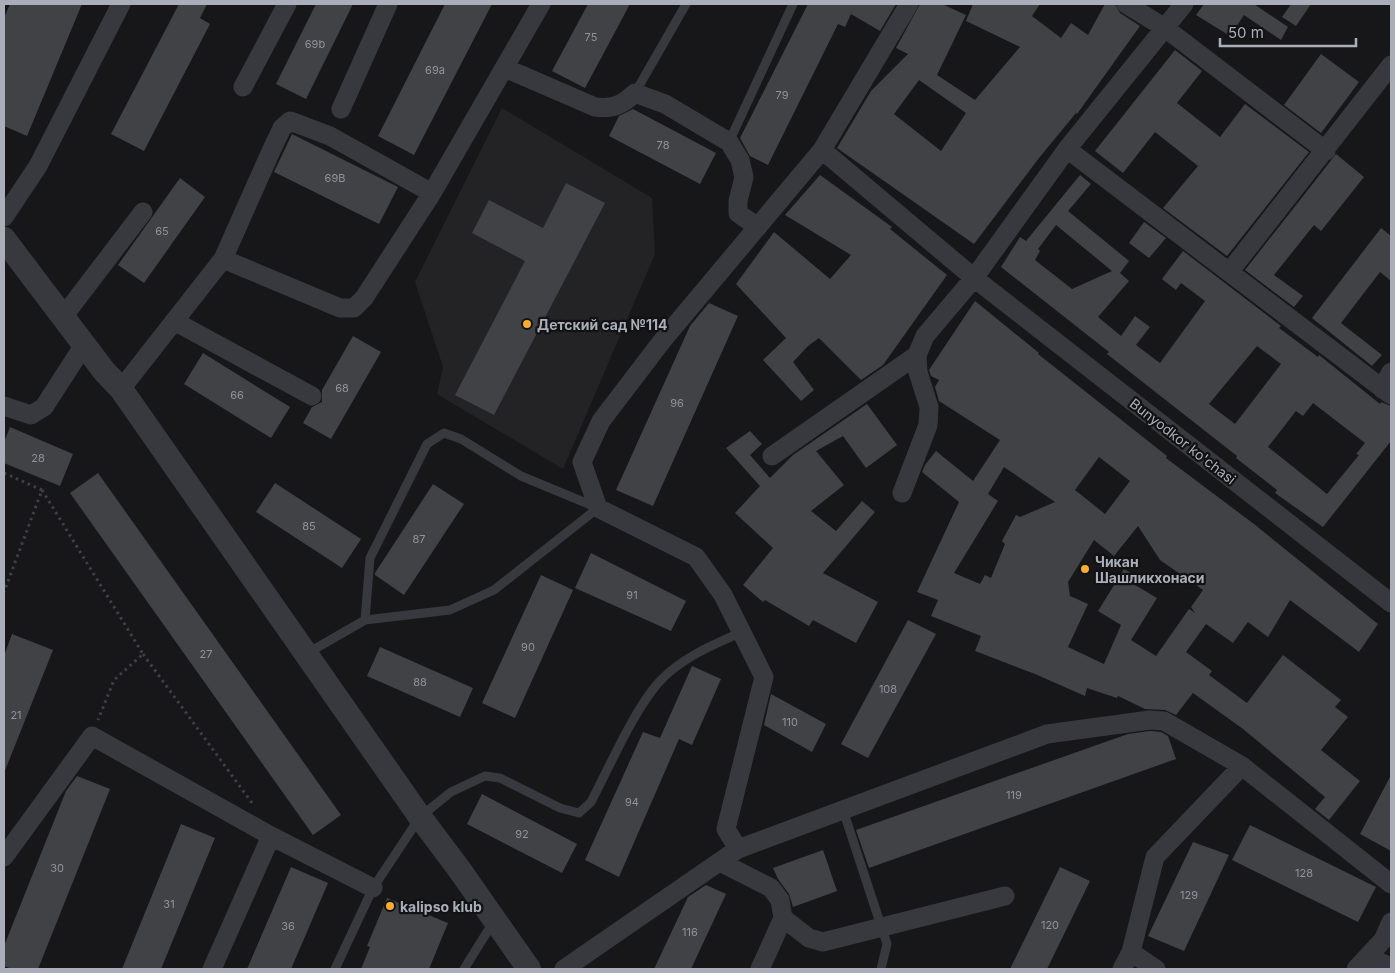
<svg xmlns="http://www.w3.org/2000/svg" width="1395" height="973" viewBox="0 0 1395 973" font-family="Inter,sans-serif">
  <rect width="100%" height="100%" fill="#171719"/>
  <path fill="#232326" d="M502,108l150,90 3,56 -92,215 -126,-75 6,-27 -28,-85z"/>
  <path fill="#414246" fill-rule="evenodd" d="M10,4h72l-55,132 -23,-10v-108z
    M179,4h28l-7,14 10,6 -66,127 -33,-17z
    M316,4h37l-47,95 -30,-15z
    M445,4h47l-78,151 -36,-19z
    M588,4h42l-45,84 -33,-17z
    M808,4h88l-16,27 -29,-17 -6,13 -7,-3 -70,141 -18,-9 -10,-18z
    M920,4h22l24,11 -29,60 38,25 45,-53 -54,-26 7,-17h67l-8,12 29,22 10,-15 17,12 17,-31h10l5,9 20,13 -63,88 -1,-1 -37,45 -65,86 -137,-96 34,-57 37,-37 -12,-6zM919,80l47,33 -25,38 -47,-37z
    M1204,4h50l34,23 -7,13 -37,-25 -14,21 -34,-21z
    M1291,4h20l-15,22 -14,-9z
    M1175,50l27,21 -25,32 43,34 25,-33 64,48 -82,104 -64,-48 35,-42 -43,-34 -32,41 -28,-22z
    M1321,54l38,28 -38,51 -37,-28z
    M633,109l83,44 -16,31 -91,-48 10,-20z
    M292,134l106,53 -19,37 -105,-52z
    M1336,154l28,23 -43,54 -7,-6 -40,50 29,21 -9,11 -49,-37z
    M820,175l72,52 -2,2 57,46 -64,90 -22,15 -42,-42 -11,8 -15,16 21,28 -13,11 -38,-41 23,-22 -50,-54 38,-52 56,47 21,-24 -66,-40z
    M1080,175l11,9 -23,27 61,50 -9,12 9,8 -31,36 23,19 14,-20 15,11 -14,18 24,18 45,-62 -24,-18 -5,7 -14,-11 21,-28 98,75 -2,2 39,29 1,-2 61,49 1,-2 10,4v35l-68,86 -48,-34 2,-3 -41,-32 1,-2 -130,-102 2,-2 -108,-85 19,-30 6,4zM1056,225l56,46 -40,18 -37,-29 5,-9 -2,-2zM1257,346l24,18 -46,60 -26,-20zM1313,403l52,40 -9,11 3,1 -32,39 -59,-47 28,-36 7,5z
    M180,178l25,19 -61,86 -26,-18z
    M566,183l39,20 -111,212 -39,-20 70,-134 -53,-28 17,-33 54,28z
    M1144,222l22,16 -17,20 -20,-15z
    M1381,228l10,8v45l-11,-9 -39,51 41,32 -10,11 -60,-48z
    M975,301l64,52 -1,1 129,102 -1,2 88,66 124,100 -19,28 -69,-52 -22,37 -20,-15 -15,21 -27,-19 -20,28 26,19 -3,4 38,28 36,-48 58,45 -6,7 13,10 -27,33 39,31 -31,39 -14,-11 10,-12 -82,-68 -50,-36 -17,22 -11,-5 -20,-1 -27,-13 -1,2 -30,-10 -2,8 -50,-22 -60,-23 6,-15 -50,-20 7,-16 -21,-8 42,-90 -37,-30 3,-7 11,-14 37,30 27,-41 -61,-39 -4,-14 4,-7 -8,-4 -2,-6zM1099,457l31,24 -25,33 -30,-24zM1004,467l51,35 -35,15 -4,-2 -14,26 3,3 -14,34 -6,-3 -5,9 -26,-11 44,-72 -10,-7zM1138,526l22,34 43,30 -12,17 4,6 -6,-4 -33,47 -25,-16 26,-42 -22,-13 4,-7 -15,-9 -26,42 23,14 -17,39 -36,-17 20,-43 -18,-8 -2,-14 26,-42 20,16z
    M709,303l29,13 -85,190 -37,-16 74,-164z
    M353,336l28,16 -50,87 -28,-16 9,-16 10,-5v-12z
    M203,353l87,54 -19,31 -87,-54z
    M867,404l30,41 -31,23 -23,-32 -27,15 28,34 -33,26 25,20 26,-30 13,11 -52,61 55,29 -22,41 -43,-23 -4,6 -44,-26 -2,2 -20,-17 30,-37 -38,-35 25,-27 -34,-38 24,-17 12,13 -12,11 20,23 23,-23z
    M10,427l63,27 -13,32 -56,-23v-21z
    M98,473l243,342 -28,20 -243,-342z
    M275,483l86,56 -19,29 -86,-56z
    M433,484l31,20 -60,91 -29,-20v-2z
    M591,553l95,48 -15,30 -96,-43z
    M541,575l32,15 -58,128 -33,-15z
    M908,620l28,14 -68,124 -27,-14z
    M12,634l41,16 -49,123v-117z
    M380,647l93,41 -13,29 -93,-41z
    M692,666l29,13 -29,66 -13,-6 -60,138 -34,-17 58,-128 17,6z
    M771,694l55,30 -14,28 -48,-27z
    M1150,731l11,1 7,4 8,23 -307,109 -13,-38 272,-96z
    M1391,775v76l-31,-17z
    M77,776l33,13 -72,180h-26l-8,-3v-20l62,-155z
    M482,794l95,50 -15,29 -95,-49z
    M181,824l34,14 -54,131h-39z
    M1250,825l126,62 -18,35 -126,-62z
    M1193,842l36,13 -45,96 -36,-15z
    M823,850l14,41 -44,16 -4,-13 -11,-15 -5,-11z
    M291,867l37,16 -37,86h-44z
    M1060,867l30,14 -43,88h-37z
    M706,885l20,9 -35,75h-37l34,-72z
    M387,898l61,25 -19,46h-68l9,-22 -3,-1z"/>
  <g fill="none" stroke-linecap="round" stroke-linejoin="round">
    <path stroke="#3e4045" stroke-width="3" stroke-dasharray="2.5 4" stroke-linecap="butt" d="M4,473l38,17 -38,102
      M42,490l101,164 -29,26 -16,40
      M143,654l109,149"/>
    <path stroke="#38393e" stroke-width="9" d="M635,93l51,-89
      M729,142l64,-138
      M306,654l59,-34 85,-10 44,-20 104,-82 -77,-32 -60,-37 -17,-6 -17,11 -57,114 -5,62
      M843,810l44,134 -6,25
      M335,969l38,-81 47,-71 31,-25 34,-16 15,2 60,30 19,5 12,-11c18,-34 45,-97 71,-123 21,-22 53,-35 80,-47
      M464,969l30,-48"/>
    <path stroke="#38393e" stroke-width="19" d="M1126,4l39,24 161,123
      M505,68l90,39c19,2 27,-2 40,-14l30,11 64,38 11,18 4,17 -6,24v12l18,13
      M243,87l44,-83
      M341,109l47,-105
      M1067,149l324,246
      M822,150l152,128 417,325
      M432,193l-102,-57 -40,-15 -8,7 -10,21 -49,110 117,49h14l10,-10 68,-105 109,-189
      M4,217l34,-51 83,-162
      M1230,271l161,-206
      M63,317l80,-105
      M174,321l138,75
      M121,389l102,-130
      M1382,389l9,-17
      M4,406l27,9 13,-8 40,-62
      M772,456l145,-101
      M902,493l26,-68 1,-18 -11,-35 -1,-17 8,-19 49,-58 93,-129 117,-145
      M738,849l-12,-20 38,-152 -41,-82 -27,-38 -98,-49 -16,-46 19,-41 61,-80 160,-191 87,-146
      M4,857l88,-121 179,100
      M720,862l51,26 9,12 3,18 26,20 14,4 182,-46
      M1131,952l25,17
      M1368,957l23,10
      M212,969l59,-133 102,52
      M564,969l174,-120 309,-115 103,-14 14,1 78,45 149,118
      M760,969l23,-51
      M1122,969l9,-17 24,-95 87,-91
      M1356,969l27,-29 8,-18"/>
    <path stroke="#38393e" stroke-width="24" d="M4,239l100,132 17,18 299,428 39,52 70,100"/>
  </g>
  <g fill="#f7ad31" stroke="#121214" stroke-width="2">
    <circle cx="527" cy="324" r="5"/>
    <circle cx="1085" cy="569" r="5"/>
    <circle cx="390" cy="906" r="5"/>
  </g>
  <g text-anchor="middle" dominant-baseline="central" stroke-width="4.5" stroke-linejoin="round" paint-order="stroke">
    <g font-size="11" fill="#8f939c">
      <text x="591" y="37">75</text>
      <text x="315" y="44">69b</text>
      <text x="435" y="70">69a</text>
      <text x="782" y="95">79</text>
      <text x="663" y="145">78</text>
      <text x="335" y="178">69В</text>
      <text x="162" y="231">65</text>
      <text x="342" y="388">68</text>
      <text x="237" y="395">66</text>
      <text x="677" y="403">96</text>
      <text x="38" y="458">28</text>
      <text x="309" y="526">85</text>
      <text x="419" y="539">87</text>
      <text x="632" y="595">91</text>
      <text x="528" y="647">90</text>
      <text x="206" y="654">27</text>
      <text x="420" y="682">88</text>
      <text x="888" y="689">108</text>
      <text x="16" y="715">21</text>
      <text x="790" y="722">110</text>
      <text x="1014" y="795">119</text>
      <text x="632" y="802">94</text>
      <text x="522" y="834">92</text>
      <text x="57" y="868">30</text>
      <text x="1304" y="873">128</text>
      <text x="1189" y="895">129</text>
      <text x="169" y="904">31</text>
      <text x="1050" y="925">120</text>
      <text x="288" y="926">36</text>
      <text x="690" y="932">116</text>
    </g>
    <g font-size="14" font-weight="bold" fill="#a9aeb9" stroke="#121214" text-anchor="start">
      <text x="537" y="324">Детский сад №114</text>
      <text x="1095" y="561">Чикан<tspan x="1095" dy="16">Шашликхонаси</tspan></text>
      <text x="400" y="906">kalipso klub</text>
    </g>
    <g font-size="14" fill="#a9aeb9" stroke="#121214">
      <text transform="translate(1183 441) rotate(38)">Bunyodkor ko'chasi</text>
    </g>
  </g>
  <rect width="1395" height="973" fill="none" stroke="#a9aeb9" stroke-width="10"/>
  <path d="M1220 38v8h136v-8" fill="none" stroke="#a9aeb9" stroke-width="2.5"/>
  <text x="1228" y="38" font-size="15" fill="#a9aeb9" stroke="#121214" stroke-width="4" paint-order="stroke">50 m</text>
</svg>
